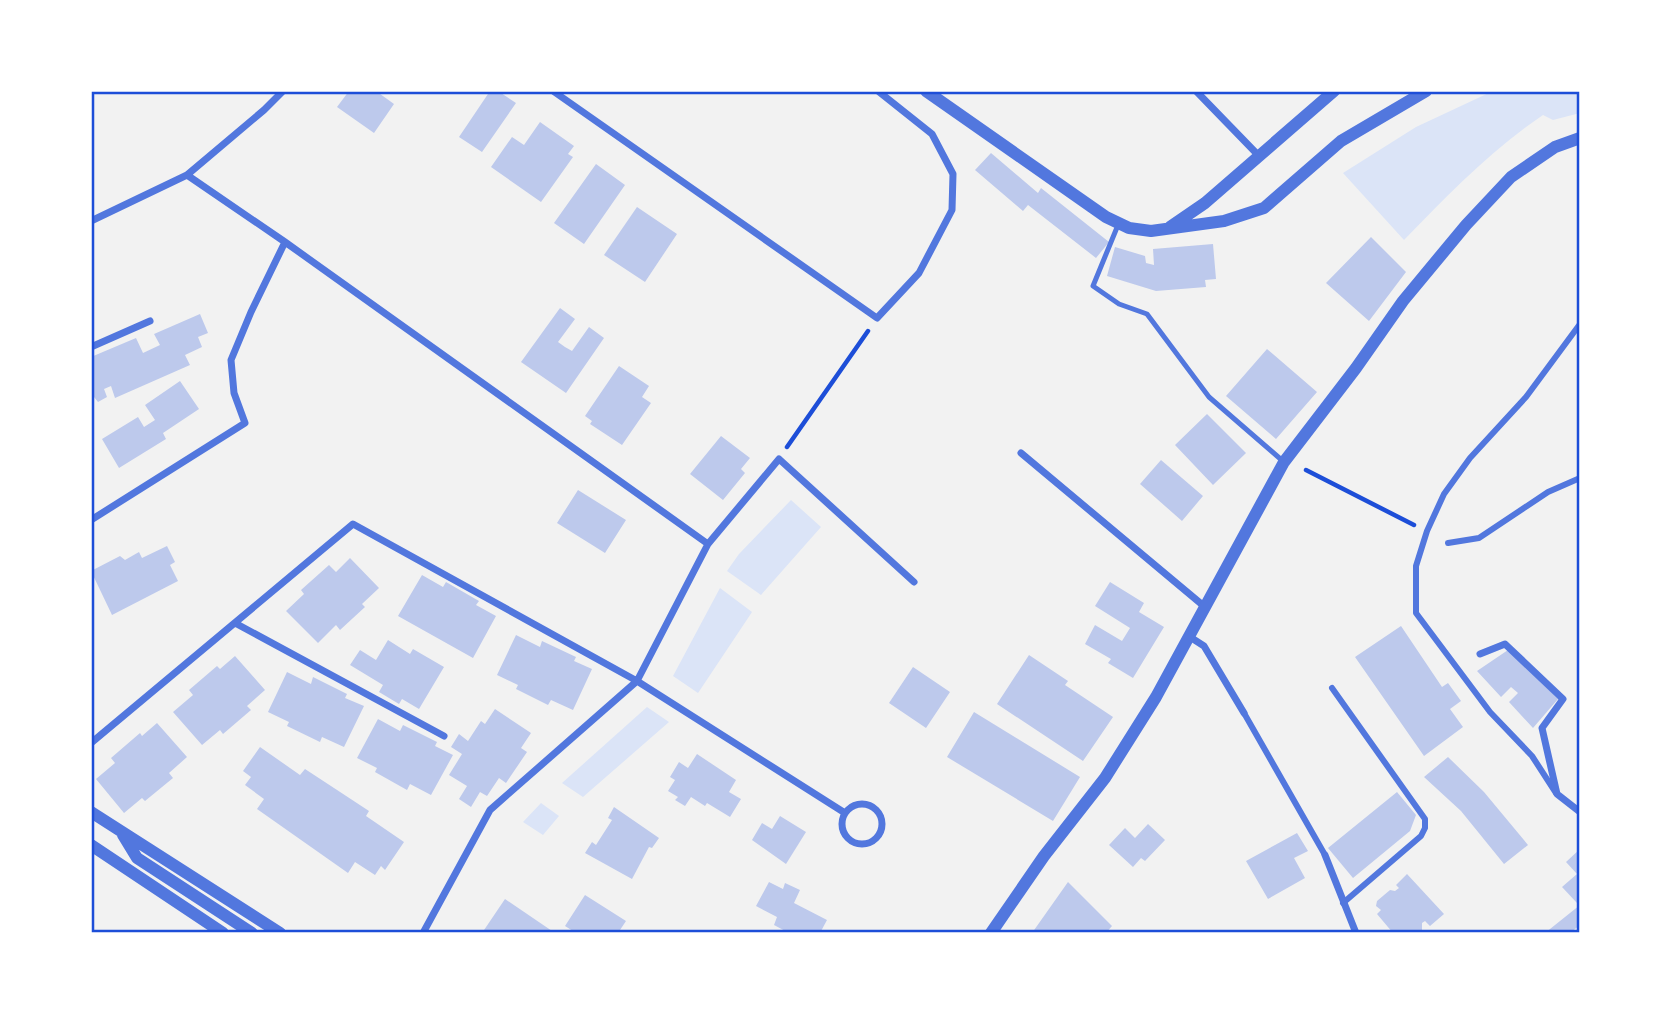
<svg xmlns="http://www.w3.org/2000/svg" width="1671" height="1024" viewBox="0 0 1671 1024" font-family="Mulish,sans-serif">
  <rect width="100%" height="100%" fill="#f2f2f2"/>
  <path fill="#dbe4f7" d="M1493,91h87v22l-27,7 -10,-5c-52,35 -95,80 -139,125l-61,-67 73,-46z
    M791,500l30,27 -60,68 -34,-24 12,-17z
    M720,588l32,24 -54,81 -25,-17z
    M647,707l22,15 -86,75 -21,-14z
    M541,803l18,13 -16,19 -20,-13z"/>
  <path fill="#bdc9ec" d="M349,91h27l18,13 -20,29 -37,-26z
    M490,91h8l18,12 -34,49 -23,-15z
    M540,122l34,24 -6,8 5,3 -32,45 -50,-35 21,-30 12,8z
    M991,153l47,40 3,-5 68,54 -13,16 -68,-53 -5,6 -48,-41z
    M596,164l29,21 -41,59 -30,-21z
    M637,207l40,27 -32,48 -41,-27z
    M1371,237l35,35 -37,49 -43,-38z
    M1213,244l3,35 -11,1 1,7 -50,4 -49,-15 8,-29 30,9 1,7 8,2 -1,-16z
    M560,308l15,11 -17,23 7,5 7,4 17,-24 15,11 -38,55 -45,-31z
    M200,314l8,19 -10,4 4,10 -17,8 5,10 -75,33 -4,-12 -7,3 3,8 -9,5 -4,-5 -3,-7v-33l45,-19 7,15 17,-8 -6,-11z
    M1267,349l50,43 -41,47 -50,-43z
    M619,366l30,20 -7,11 9,6 -29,42 -32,-21 2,-3 -7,-5z
    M180,381l19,28 -36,24 3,6 -47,29 -17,-29 36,-22 6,10 11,-7 -10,-15z
    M1207,414l39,39 -33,32 -38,-40z
    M721,436l29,22 -9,11 4,4 -22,27 -33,-26z
    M1161,460l42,36 -21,25 -42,-37z
    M578,490l48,30 -21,33 -48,-30z
    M167,546l8,16 -5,3 8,16 -66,34 -21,-44 29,-15 5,4 14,-8 3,6z
    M350,558l29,30 -17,16 3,3 -25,23 -4,-5 -18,18 -32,-32 18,-17 -3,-4 28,-25 7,7z
    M422,575l21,12 3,-5 33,19 -3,4 20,11 -23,42 -75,-42z
    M1110,582l34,21 -5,9 25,15 -31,51 -25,-15 3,-4 -26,-15 10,-19 27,16 8,-13 -35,-22z
    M1401,626l41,61 6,-4 13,18 -11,8 13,18 -39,29 -69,-99z
    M516,635l24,12 2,-6 34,16 -2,4 18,8 -19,41 -22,-10 -3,5 -32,-16 2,-4 -21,-10z
    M388,640l22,14 3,-5 31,18 -25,42 -17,-10 -3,5 -20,-12 4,-7 -33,-20 10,-15 16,10z
    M1508,650l50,49 -25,29 -24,-26 9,-9 -7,-6 -10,10 -24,-26z
    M1029,655l39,26 -3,4 48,32 -30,44 -86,-57z
    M235,656l30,34 -18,16 4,4 -28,24 -3,-4 -18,15 -29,-33 20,-17 -4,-5 28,-24 3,3z
    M913,667l37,25 -24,36 -37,-25z
    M287,672l24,12 2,-7 34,17 -2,4 19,8 -20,41 -22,-10 -2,5 -33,-16 2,-4 -21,-10z
    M495,709l36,24 -10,15 6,4 -21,31 -7,-5 -12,18 -7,-4 -9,15 -12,-8 8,-13 -18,-11 13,-21 -11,-7 8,-13 9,7 13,-20 4,3z
    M974,712l106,65 -27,44 -106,-64z
    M378,719l22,12 3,-6 34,17 -2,4 18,9 -22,40 -21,-11 -3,6 -32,-18 2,-4 -20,-10z
    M157,723l30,34 -18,16 4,5 -28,23 -3,-3 -18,15 -28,-34 19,-16 -4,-5 29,-25 2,3z
    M260,747l40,28 5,-6 29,19 35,23 -3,5 38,26 -19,28 -4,-4 -6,9 -20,-13 -7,11 -91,-64 7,-10 -19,-14 6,-8 -8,-6z
    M697,754l39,26 -7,12 12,7 -11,18 -23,-14 -2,3 -14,-9 -6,9 -10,-6 3,-3 -10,-6 7,-11 -5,-3 9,-15 9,6z
    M1448,757l36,35 44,53 -24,19 -43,-53 -37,-34z
    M1397,792l19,23 -6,16 -57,47 -25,-30z
    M614,807l45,31 -7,10 -3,-1 -17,32 -47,-26 7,-11 4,3 16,-25 -4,-2z
    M780,816l26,16 -20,32 -34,-24 10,-17 10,6z
    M1148,824l17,16 -20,21 -4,-3 -8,9 -24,-22 16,-17 10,10z
    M1297,833l11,18 -14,7 11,20 -37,21 -22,-38z
    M1580,849v51l-3,3 -15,-16 15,-13 -11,-12z
    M1407,874l37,40 -14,12 -5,-5 -3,2v10h-29l-16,-19 4,-4 -5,-4 1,-5 13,-11 5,1 4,-3 -3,-3z
    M769,882l14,7 2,-6 15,7 -6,13 33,17 -7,13h-9l-6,-3 -2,3h-14l-15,-8 3,-8 -21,-11z
    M1068,882l44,44 -6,7h-74z
    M585,895l41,26 -8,12h-42l-11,-7z
    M505,899l50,34h-73z
    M1580,905v20l-10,8h-25z"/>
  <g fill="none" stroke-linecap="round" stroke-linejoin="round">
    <path stroke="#1d4ed8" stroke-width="4.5" d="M787,447l81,-116
      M1306,470l108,55"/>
    <path stroke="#5277de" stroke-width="5" d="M1118,225l-25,61 26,18 28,10 62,83 75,65"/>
    <path stroke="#5277de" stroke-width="6" d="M1448,543l31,-5 69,-46 32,-14
      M1332,688l93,131v9l-4,8 -78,67
      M1244,713l81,142
      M1556,793l-24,-37 -42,-44 -74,-99v-47l11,-35 17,-37 26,-36 56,-61 54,-73"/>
    <path stroke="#5277de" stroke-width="7" d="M553,91l324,227 42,-45 33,-63 1,-36 -21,-40 -54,-43
      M1196,91l64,66
      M187,175l98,67 423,302
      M91,221l96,-46 77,-65 19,-19
      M91,347l59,-26
      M1021,453l184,154
      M91,520l154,-97 -11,-30 -3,-33 20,-48 34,-70
      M235,623l209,113
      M1190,637l14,9 40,67
      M1480,654l25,-10 58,55 -21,29 15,66 23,18
      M91,743l262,-219 284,157 208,132
      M842 824a20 20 0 1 1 40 0a20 20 0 1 1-40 0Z
      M1325,855l31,78
      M423,933l67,-123 147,-129 71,-137 71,-85 135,123"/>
    <path stroke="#5277de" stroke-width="12" d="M926,91l180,126 23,11 22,3 73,-10 40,-13 77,-67 85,-50
      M1170,227l35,-24 129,-112
      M91,812l189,121
      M123,835l14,23 115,75
      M91,845l132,88
      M991,933l53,-77 61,-78 51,-81 128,-235 72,-94 47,-67 63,-76 45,-48 44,-30 25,-9"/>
  </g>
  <rect width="1671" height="1024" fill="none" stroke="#ffffff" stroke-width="186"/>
  <rect x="93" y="93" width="1485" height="838" fill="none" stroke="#1d4ed8" stroke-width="2.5"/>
</svg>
